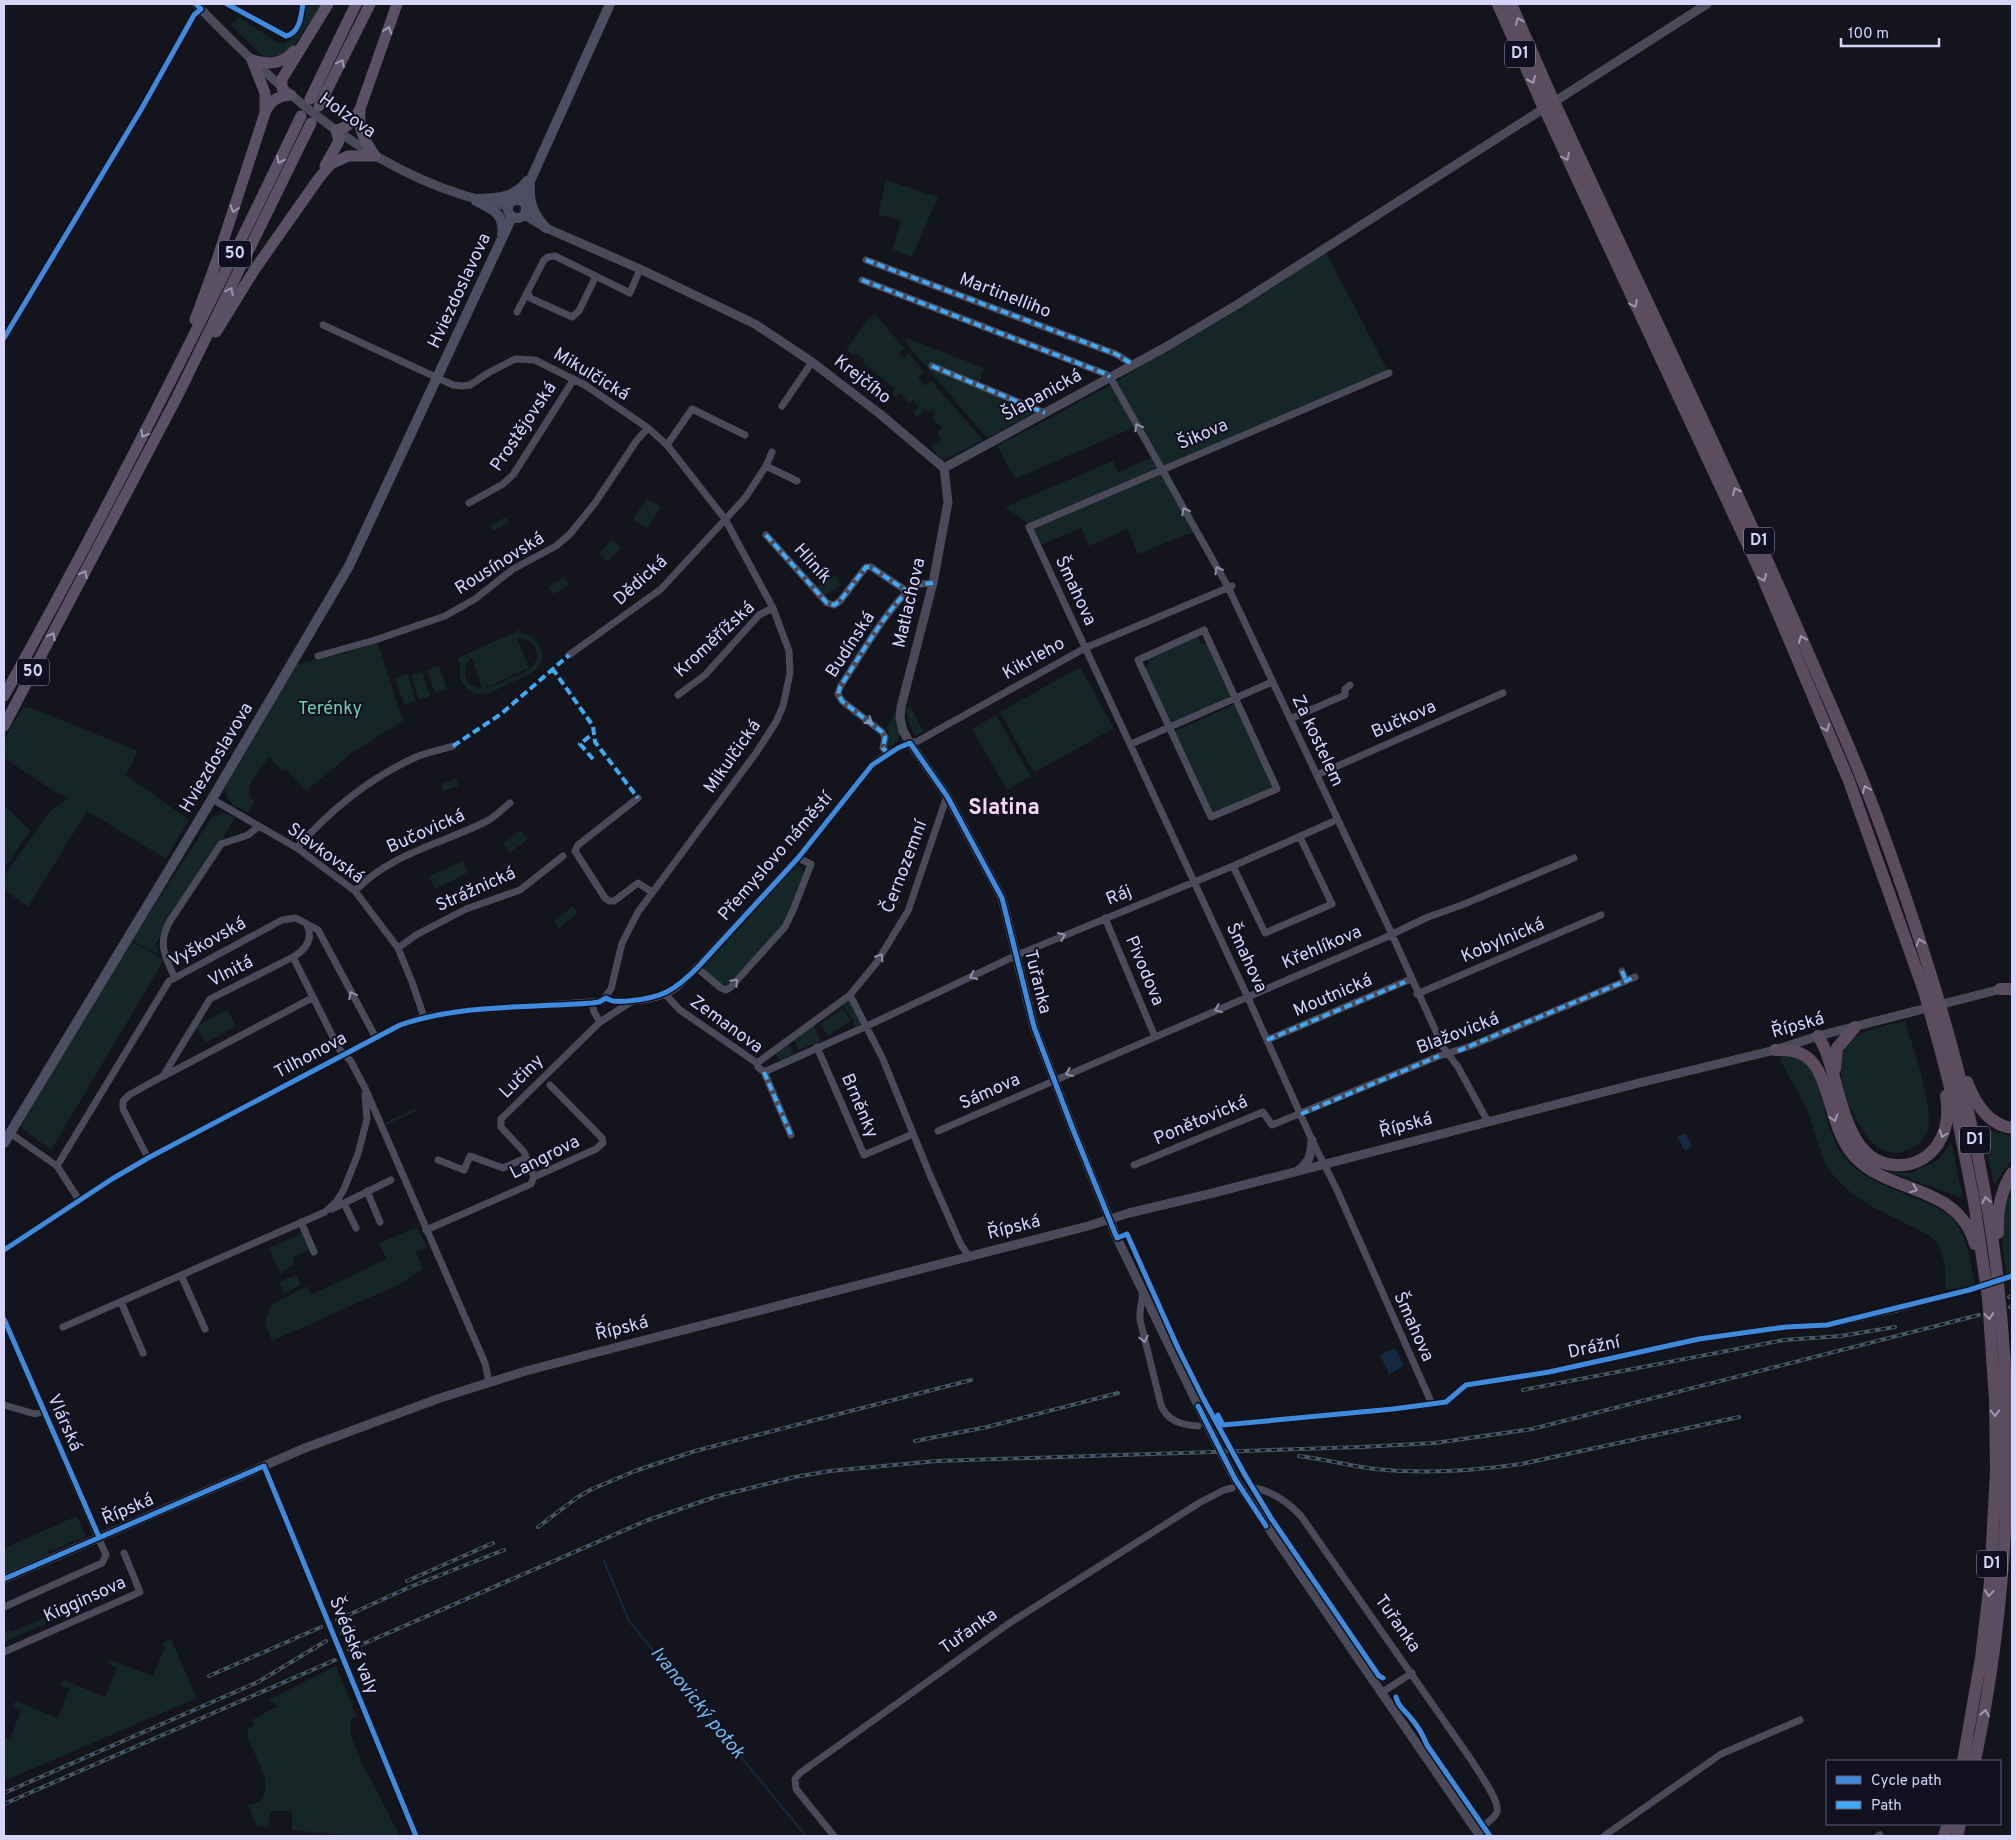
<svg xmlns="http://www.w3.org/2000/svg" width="2016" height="1840" viewBox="0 0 2016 1840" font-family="Overpass,sans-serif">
  <rect width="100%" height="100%" fill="#14141c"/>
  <path fill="#142625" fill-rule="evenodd" d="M306,4h17l-36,51c-9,4 -18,5 -27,-1l-29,-29 7,-8 40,26 6,1 11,-9z
    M886,180l52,17 -26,60 -20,-7 9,-29 -15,-5v1l-8,-3z
    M1326,252l62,119 -222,96 32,63 -60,24 -11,-25 -38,17 -8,-18 -41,17 -10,-20 -25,-18 108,-46 5,11 35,-15 -39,-74z
    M875,314l29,34 -5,6 5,4 5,-5 15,19 -6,6 7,8 6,-5 -2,-3 54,62 -41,21 -11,-14 10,-8 -4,-7 5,-4 -3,-5 -1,1 -7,-6 4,-3 -3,-5 -4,2 -2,-3 -9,8 -4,-5 6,-5 -6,-7 -4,3 -9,-10 -4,4 -4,-4 3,-4 -33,-27 2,-3 -7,-5 -2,2 -9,-6 19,-27z
    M907,338l77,30 -5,16 61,26 -53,28 -82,-96z
    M1111,385l24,42 -120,52 -18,-33z
    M647,498l14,9 -14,21 -14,-9z
    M506,517l3,5 -15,9 -4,-6z
    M612,539l9,8 -13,15 -9,-8z
    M836,575l5,11 -17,9 -8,-8z
    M564,577l5,8 -16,9 -4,-8z
    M520,630l1,3c8,1 15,5 19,13 10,23 -16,31 -32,38 -8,4 -17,9 -25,10 -18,1 -27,-17 -22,-32l-2,1 -2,-5zM517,638c7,0 13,2 17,8 11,19 -12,27 -25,33 -8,3 -17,8 -26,10l46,-21 -12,-30 -43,18zM471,658h1l10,31c-17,-2 -23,-19 -11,-31z
    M1197,634l3,9 9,1 24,51 -64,28 -24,-52 4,-8 -4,-7z
    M377,641l26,80 -51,32 -46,38 -20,-22 -4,2 -13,-14 -20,29 1,11 4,5 -6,11c-11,-6 -26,-11 -22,-27l71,-122 50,-11z
    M439,666l8,23 -12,4 -8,-23z
    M1080,667l34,61 -80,45 -34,-61z
    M422,672l8,24 -11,4 -8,-25z
    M408,674l8,27 -12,4 -9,-27z
    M1235,704l39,85 -63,25 -37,-81 1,-2z
    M910,706l14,26 -9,4c-4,-9 -7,-17 -9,-27z
    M23,707l8,1 107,43 -12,24 63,45 -23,39 -79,-48 -59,96 -24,-17v-14l46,-65 19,-13 -9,-3 -56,-37v-18z
    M896,709c3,16 10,31 -8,38l-2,-3 3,-11 -2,-5z
    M996,715l35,61 -24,14 -35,-61z
    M456,779l3,7 -16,5 -2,-7z
    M4,805l26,26 -26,38z
    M223,813l13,4 -80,126 3,12 -27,-15 79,-122z
    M520,830l8,9 -18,14 -7,-9z
    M463,861l4,12 -32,16 -6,-13z
    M797,864l9,11 -21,51 -59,61 -25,-18z
    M573,906l5,7 -19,15 -5,-7z
    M130,941l34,19 -113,190 -31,-23z
    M849,998l16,24 -12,6 1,-6 -12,-19z
    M843,1008l8,12 -23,16 -8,-12z
    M227,1009l9,17 -30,17 -10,-16z
    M1905,1021c8,28 28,81 23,108 -2,8 -9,16 -17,19 -4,1 -10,5 -14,5 -6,0 -18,-4 -22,-8 -20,-16 -48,-81 -26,-103 14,-14 38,-16 56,-21z
    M814,1025l7,16 -22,9 -5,-10z
    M788,1045l6,9 -14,7 -5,-7z
    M1795,1054c8,4 17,13 20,21 10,28 11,58 30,83 10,12 23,19 37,26 63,29 83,21 92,100l-28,6 -1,-25 -6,-19 -10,-11 -60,-30 -21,-15 -14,-14 -10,-14 -17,-53 -28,-51z
    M414,1109l4,1 -32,15 1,-3z
    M1983,1129l29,7v24l-18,25z
    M1951,1142l12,56 -73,-26 21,1 27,-13z
    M2012,1184v88l-6,2 -5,-40 1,-26z
    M417,1227l10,20 -11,5 7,17 -23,15 -128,57 -7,-18 6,-18 36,-19 4,9 76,-36 -8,-16z
    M303,1233l7,16 -17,8 1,7 -14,10 -11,-26z
    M296,1275l5,10 -17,8 -5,-11z
    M77,1516l9,20 -33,14 -1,-1 -5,2 2,3 -45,20v-26z
    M126,1582l3,6 -33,14 -2,-5 -2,1 2,5 -46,20 -2,-5 -2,1 2,5 -42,18v-10l6,-2 1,2z
    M171,1639l26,59 -193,83v-44l6,2 11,-29 -9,-4 4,-5 42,17 11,-29 -9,-4 4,-5 41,17 12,-29 -9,-4 2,-4 43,16 12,-29 -3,-2v-2z
    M336,1666l21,51 -6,1 -1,15 10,26 40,77h-47l-61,-6v-19h-21l-3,17 -12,-2 -8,-21c36,-5 7,-49 -1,-68l1,-7 6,-5 -2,-5 26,-14 -10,-6z"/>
  <path fill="#152940" d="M1685,1133l7,13 -7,5 -8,-14z
    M1395,1348l9,18 -15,8 -9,-19z"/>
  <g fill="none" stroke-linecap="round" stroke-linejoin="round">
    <path stroke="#152940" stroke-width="2" d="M604,1561l25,60 177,215"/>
    <path stroke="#4a4a5b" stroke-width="7" d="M227,4l59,32c14,-3 15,-20 17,-32
      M866,260l250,94 16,10
      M862,280l244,94 4,3 118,210 161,341 54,119 15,20 30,55
      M528,292l2,6 42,19 7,-6 17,-35
      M517,312l27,-52 4,-3 7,-1 75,37 10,-24
      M932,366l113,47
      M1389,373l-360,154 220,473 63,140 25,50 95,214
      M782,406l30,-44
      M667,445l25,-36 53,26
      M766,466l31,15
      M469,503l34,-19 10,-9 61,-96
      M766,535l61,68 7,2 6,-4 26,-34h5l37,25
      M1204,630l73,159 -66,28 -73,-157z
      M569,655l92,-66 84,-91 21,-32 6,-14
      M318,656l57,-16 70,-24 30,-17 38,-30 43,-23 14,-12 25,-31 42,-63 11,-12
      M678,695l27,-20 54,-60 14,-7
      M1290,719l55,-24v-6l5,-4
      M1131,744l141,-62
      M888,754l-5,-6 2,-11 -3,-5 -40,-31 -4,-7 2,-7c16,-24 53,-90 77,-102 4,-2 11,-1 16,-2
      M1317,775l186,-82
      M638,798l-60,47 -3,6 30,47 4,3h5l24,-18 14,9
      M212,799l85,49 58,43 43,57 14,34 12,35
      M297,848c33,-38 73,-70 119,-91 12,-5 25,-7 37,-11
      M1233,866l32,67 67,-29 -32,-67
      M355,891c35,-37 86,-47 130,-69 9,-4 17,-13 25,-19
      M1105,918l50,119
      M398,948l18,-13 50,-26 54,-19 43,-34
      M293,957c12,-7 21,-17 14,-32
      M697,968l24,20 5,2 5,-3 54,-60 9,-19 17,-44 -13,-6
      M1622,971l4,10
      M175,978c-10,-22 -18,-34 -5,-57l51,-77 27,-9 11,-9
      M665,994l15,16 77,53 1,4 6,5 27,63
      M1417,994l184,-79
      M850,995l32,62 48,118 31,70 8,11
      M606,998c11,7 46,2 59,-4 6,-2 12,-6 17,-11l114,-123 76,-95c13,-12 29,-19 46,-24l167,-93 147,-62
      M592,1003l2,9 6,10
      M1267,1040l144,-61
      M817,1047l47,108 49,-21
      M757,1063l93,-68 27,-33 31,-51 39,-115
      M764,1072l103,-46 150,-71 216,-89 99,-44
      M164,1076l148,-78
      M938,1131l444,-192 46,-22 34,-12 112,-47
      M10,1133l47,33 22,34
      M148,1158l-25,-49v-8l6,-6 34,-19 47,-77 83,-42 46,92 11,11 15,28 120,275 4,19
      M438,1160l26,10 6,-14 33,12 23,-10
      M1134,1165l129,-53 9,13 167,-69 32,-10 164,-69
      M57,1166l112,-185 113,-61 14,-2 22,12 58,108
      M534,1177l-10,-25 -23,-25v-8l99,-97 34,-22
      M367,1191l13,31
      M344,1203l12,25
      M332,1209l59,-29
      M301,1222l13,30
      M426,1230l105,-46 3,-7 62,-28 7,-6 -1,-5 -52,-53
      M4,1250l108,-71 36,-21 252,-133 24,-8 38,-6 140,-10 9,-12 11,-46 16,-31 118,-159 20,-31 7,-16 7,-33 -1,-22 -16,-43 -48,-89 -58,-74 -19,-17 -63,-43 -50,-25 -20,-1 -27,14 -18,12 -8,1 -9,-1 -130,-60
      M181,1275l24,54
      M2007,1278l5,-2
      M1143,1292l-3,20v8l21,85c6,16 21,20 37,21
      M121,1302l22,51
      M4,1319l102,236 -4,8 -98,44
      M63,1327l262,-115 12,-11 7,-12 14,-35 9,-35 -2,-24
      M4,1405l31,9 9,-3
      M1220,1425l173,-16 53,-7 20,-17 83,-13 150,-33 87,-12 41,-2 70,-16 80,-22
      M264,1466l152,370
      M1255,1488c19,4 33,14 46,28l171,245c6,11 28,39 25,51 -2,7 -15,14 -20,19
      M4,1652l136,-60 -16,-39
      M1381,1693l31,-20
      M834,1836l-38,-47 -1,-10 5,-6 208,-149 191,-121 25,-13 8,-2
      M1604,1836l117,-82 79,-34
      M1878,1836l2,-1"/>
    <path stroke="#4a4a5b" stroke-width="9" d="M196,4c86,90 185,180 312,202
      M524,215l22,13 94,41 115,55 57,38 68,52 64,54
      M944,468l4,34 -15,81 -32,124 -1,11 3,13 7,12 37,53 55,102 32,129 38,100 45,111 93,192 25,49 17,25 228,332
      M944,468l220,-120 74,-44 469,-300
      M1299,1170c11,-9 12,-15 13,-30
      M4,1579l301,-131 135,-50 86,-27 72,-19 490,-126 41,-13 84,-20 426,-110 136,-33 43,-14 187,-48"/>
    <path stroke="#4d4e62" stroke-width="10" d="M530,186c-1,18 4,29 16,42
      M475,199c20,0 40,-1 52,-18
      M508 209a9 9 0 1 1 18 0a9 9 0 1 1-18 0Z
      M476,201c17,8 29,13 26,34
      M521,201l89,-197
      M4,1143l208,-344 137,-233 163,-349"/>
    <path stroke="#5b5166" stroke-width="11" d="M252,60c18,5 29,5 42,-9
      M252,60l13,33v18
      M282,88v-9l46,-75
      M310,99l46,-95
      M319,106l51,-102
      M360,112c-2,19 5,29 15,44
      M325,166l14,-25 -3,-11c13,-3 18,-9 24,-21l37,-105
      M195,320l22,-60 48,-147c5,-12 12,-17 26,-18
      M216,332l39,-63 64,-91 12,-14 17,-8h27
      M4,696c106,-190 203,-384 297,-580
      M4,726l173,-329 134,-274"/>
    <path stroke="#5b4d5f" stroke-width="12" d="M1498,4l44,100
      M1511,4l41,94
      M1556,106c84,183 173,364 253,549 24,56 50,112 71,170 52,142 97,289 116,440 20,166 13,333 -21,496
      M1546,112l214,459 89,210 75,210 17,61 16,63 17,87 14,96 7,102 1,71 -6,111 -9,76 -18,103
      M2000,989h12
      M1818,1036c25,37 20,134 85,129 14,-1 27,-9 35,-21 9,-14 11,-31 8,-48
      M1775,1050c12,0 23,0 33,8 22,17 22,73 47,99 36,38 103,27 120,87
      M1835,1069l2,-21 18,-21
      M1967,1082c8,21 22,43 45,46
      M1998,1233c-1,-21 3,-43 14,-60
      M1944,1836l4,-12
      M1957,1836l3,-12"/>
    <g stroke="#445762" stroke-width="4">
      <path id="rail" d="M2009,1297l3,-1
        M2010,1307l2,-1
        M1523,1390l261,-50 57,-4 54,-9
        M915,1441l72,-14 131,-34
        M1299,1456c25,3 50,10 76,13 47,5 98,2 146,-5l218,-47
        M538,1527l40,-30 14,-8 43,-18 60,-20 276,-71
        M407,1581l86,-38
        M337,1620l73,-33 94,-37
        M342,1633l12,-5
        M349,1650l299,-130 70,-24 77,-19 35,-6 107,-10 424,-14 74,-4 97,-14 447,-114
        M209,1676l112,-49
        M4,1793l254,-111 68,-41
        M4,1804l331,-144"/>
    </g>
    <use href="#rail" stroke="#111020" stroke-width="2" stroke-dasharray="5.5" stroke-linecap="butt"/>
    <path stroke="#3fa9f5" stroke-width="4" stroke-dasharray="8 4" stroke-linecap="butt" d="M866,260l250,94 16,10
      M862,280l244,94 4,3
      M932,366l113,47
      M766,535l61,68 7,2 6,-4 26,-34h5l37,25
      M552,668l41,58 2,16 43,56
      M453,746l48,-32 68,-59
      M888,754l-5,-6 2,-11 -3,-5 -40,-31 -4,-7 2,-7c16,-24 53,-90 77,-102 4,-2 11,-1 16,-2
      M593,759l-13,-15 15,-12
      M1622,971l4,10
      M1267,1040l138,-58
      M1458,1051l177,-74
      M764,1072l27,63
      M1301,1114l138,-58"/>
    <g stroke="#111020" stroke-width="8">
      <path id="cycleway" d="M227,4l59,32c14,-3 15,-20 17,-32
        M4,338l138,-230 52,-93 7,-6 -5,-5
        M4,1250l108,-71 36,-21 252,-133c61,-21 128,-17 192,-22l7,-1 7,-4c7,5 14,3 22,3 34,-3 46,-10 69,-33l101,-110 74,-93 26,-17 12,-5 37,53 55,102 32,129 38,100 45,111 10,-4 51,114 25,50 42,77 26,43 108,158 4,2
        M4,1319l95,218
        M1198,1406l37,73 31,47
        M1218,1415l5,10 170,-16 53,-7 20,-17 83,-13 150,-33 87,-12 41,-2 142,-35 43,-14
        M4,1579l260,-113 152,370
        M1396,1697c2,10 9,13 14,20 7,8 13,18 17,28l63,91"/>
    </g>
    <use href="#cycleway" stroke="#408adc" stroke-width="5"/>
  </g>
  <defs><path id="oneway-chevron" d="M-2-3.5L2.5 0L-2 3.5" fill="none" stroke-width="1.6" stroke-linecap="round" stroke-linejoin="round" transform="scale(1.25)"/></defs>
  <g stroke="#9e97b4">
    <use href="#oneway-chevron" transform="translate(1519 21) rotate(-113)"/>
    <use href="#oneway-chevron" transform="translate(1532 80) rotate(66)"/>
    <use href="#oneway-chevron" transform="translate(1566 157) rotate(65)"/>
    <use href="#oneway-chevron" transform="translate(1634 304) rotate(65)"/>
    <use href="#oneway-chevron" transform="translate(1736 491) rotate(-115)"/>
    <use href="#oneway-chevron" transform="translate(1763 578) rotate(67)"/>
    <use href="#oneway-chevron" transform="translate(1802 639) rotate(-113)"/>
    <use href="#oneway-chevron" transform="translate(1826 728) rotate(67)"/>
    <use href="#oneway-chevron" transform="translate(1866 789) rotate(-112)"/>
    <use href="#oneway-chevron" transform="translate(1920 942) rotate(-109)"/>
    <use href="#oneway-chevron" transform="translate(1834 1118) rotate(72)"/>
    <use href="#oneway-chevron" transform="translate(1943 1134) rotate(111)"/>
    <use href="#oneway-chevron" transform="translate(1914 1189) rotate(21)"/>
    <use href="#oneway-chevron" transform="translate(1986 1200) rotate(-100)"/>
    <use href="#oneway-chevron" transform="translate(1989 1316) rotate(85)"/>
    <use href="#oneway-chevron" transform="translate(1995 1413) rotate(89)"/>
    <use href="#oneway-chevron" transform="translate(1989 1593) rotate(96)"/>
    <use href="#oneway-chevron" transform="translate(1985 1713) rotate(-80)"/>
  </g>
  <g stroke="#9e99b7">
    <use href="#oneway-chevron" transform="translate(388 30) rotate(-71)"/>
    <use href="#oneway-chevron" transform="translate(341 63) rotate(-64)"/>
    <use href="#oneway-chevron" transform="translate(280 160) rotate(116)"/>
    <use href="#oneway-chevron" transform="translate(234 209) rotate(108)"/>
    <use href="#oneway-chevron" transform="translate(230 291) rotate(-64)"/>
    <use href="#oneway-chevron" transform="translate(144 434) rotate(118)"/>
    <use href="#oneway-chevron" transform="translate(84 574) rotate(-62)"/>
    <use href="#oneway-chevron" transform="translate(52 636) rotate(-62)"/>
  </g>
  <g stroke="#908faa">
    <use href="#oneway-chevron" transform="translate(1138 427) rotate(-119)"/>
    <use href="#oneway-chevron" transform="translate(1185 511) rotate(-119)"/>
    <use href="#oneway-chevron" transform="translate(1218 570) rotate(-120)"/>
    <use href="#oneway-chevron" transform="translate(869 721) rotate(37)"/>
    <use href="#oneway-chevron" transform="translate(1062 936) rotate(-23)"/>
    <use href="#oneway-chevron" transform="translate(880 957) rotate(-58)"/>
    <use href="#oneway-chevron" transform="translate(973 976) rotate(155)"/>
    <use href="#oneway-chevron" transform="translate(735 982) rotate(-45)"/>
    <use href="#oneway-chevron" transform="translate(352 995) rotate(-118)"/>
    <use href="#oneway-chevron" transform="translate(1218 1009) rotate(157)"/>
    <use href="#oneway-chevron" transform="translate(1069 1073) rotate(157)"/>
    <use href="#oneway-chevron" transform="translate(1144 1339) rotate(77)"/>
  </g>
  <g text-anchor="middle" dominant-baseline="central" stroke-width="4" stroke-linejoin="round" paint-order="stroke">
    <g fill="#111020" stroke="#9a99b9" stroke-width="1">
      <rect x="1505" y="40.5" width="30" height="27" rx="4"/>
      <rect x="219" y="240.5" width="32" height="27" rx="4"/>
      <rect x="1744" y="527.5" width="30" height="27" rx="4"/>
      <rect x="17" y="658.5" width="32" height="27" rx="4"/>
      <rect x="1960" y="1126.5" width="30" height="27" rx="4"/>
      <rect x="1977" y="1550.5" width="30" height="27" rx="4"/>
    </g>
    <g font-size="16" font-weight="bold" fill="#d5d4fa">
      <text x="1520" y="54">D1</text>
      <text x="235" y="254">50</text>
      <text x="1759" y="541">D1</text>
      <text x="33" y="672">50</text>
      <text x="1975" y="1140">D1</text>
      <text x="1992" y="1564">D1</text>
    </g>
    <g font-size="18" fill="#d5d4fa" stroke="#111020">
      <text transform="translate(347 116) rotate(35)">Holzova</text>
      <text transform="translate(460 291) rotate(-65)">Hviezdoslavova</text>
      <text transform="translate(1005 296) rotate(21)">Martinelliho</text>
      <text transform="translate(591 375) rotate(31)">Mikulčická</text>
      <text transform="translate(862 380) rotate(38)">Krejčího</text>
      <text transform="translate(1042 396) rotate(-29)">Šlapanická</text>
      <text transform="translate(524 427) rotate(-56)">Prostějovská</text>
      <text transform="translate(1203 435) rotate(-23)">Šikova</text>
      <text transform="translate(500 564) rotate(-32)">Rousínovská</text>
      <text transform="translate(812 564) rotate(48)">Hliník</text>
      <text transform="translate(641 581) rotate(-42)">Dědická</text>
      <text transform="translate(1075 591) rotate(65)">Šmahova</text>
      <text transform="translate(910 603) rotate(-77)">Matlachova</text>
      <text transform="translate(715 640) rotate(-43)">Kroměřížská</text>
      <text transform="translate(851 645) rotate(-57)">Budínská</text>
      <text transform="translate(1034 659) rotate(-29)">Kikrleho</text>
      <text transform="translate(1404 720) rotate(-24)">Bučkova</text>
      <text transform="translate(1317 741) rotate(65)">Za kostelem</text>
      <text transform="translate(733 757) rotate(-55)">Mikulčická</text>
      <text transform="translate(217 758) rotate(-59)">Hviezdoslavova</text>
      <text transform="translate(426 832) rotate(-24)">Bučovická</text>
      <text transform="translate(325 854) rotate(36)">Slavkovská</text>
      <text transform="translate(776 857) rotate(-49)">Přemyslovo náměstí</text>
      <text transform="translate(905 867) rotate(-69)">Černozemní</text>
      <text transform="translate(476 890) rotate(-24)">Strážnická</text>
      <text transform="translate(1119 896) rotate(-22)">Ráj</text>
      <text transform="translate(1503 941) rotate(-23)">Kobylnická</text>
      <text transform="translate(208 943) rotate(-29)">Vyškovská</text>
      <text transform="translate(1322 948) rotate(-23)">Křehlíkova</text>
      <text transform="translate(1246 958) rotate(65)">Šmahova</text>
      <text transform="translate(1144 971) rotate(67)">Pivodova</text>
      <text transform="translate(231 972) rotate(-27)">Vlnitá</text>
      <text transform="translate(1037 982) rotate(76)">Tuřanka</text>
      <text transform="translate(1333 996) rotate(-23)">Moutnická</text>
      <text transform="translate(726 1025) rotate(36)">Zemanova</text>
      <text transform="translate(1798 1026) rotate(-16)">Řípská</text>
      <text transform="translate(1458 1034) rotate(-21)">Blažovická</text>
      <text transform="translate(311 1056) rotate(-28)">Tilhonova</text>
      <text transform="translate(522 1077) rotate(-45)">Lučiny</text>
      <text transform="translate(990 1092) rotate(-24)">Sámova</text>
      <text transform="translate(859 1106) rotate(67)">Brněnky</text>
      <text transform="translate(1201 1121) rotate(-23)">Ponětovická</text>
      <text transform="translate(1406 1126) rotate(-15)">Řípská</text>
      <text transform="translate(545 1158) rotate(-27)">Langrova</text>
      <text transform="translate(1014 1228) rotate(-14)">Řípská</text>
      <text transform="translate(1413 1327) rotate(66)">Šmahova</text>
      <text transform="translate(622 1329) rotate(-14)">Řípská</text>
      <text transform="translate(1594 1348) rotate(-12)">Drážní</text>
      <text transform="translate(64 1423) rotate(66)">Vlárská</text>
      <text transform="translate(128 1510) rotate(-23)">Řípská</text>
      <text transform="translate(85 1600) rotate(-24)">Kigginsova</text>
      <text transform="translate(1397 1624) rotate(55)">Tuřanka</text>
      <text transform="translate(969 1632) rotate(-35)">Tuřanka</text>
      <text transform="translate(353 1646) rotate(68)">Švédské valy</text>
    </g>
    <g font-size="18" fill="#69d0ae" stroke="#111020">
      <text x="330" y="709">Terénky</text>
    </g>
    <g font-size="19" font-style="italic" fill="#6fbded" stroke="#111020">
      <text transform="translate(697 1703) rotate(51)">Ivanovický potok</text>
    </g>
    <g font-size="22" font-weight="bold" fill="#fad6f0" stroke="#111020">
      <text x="1004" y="808">Slatina</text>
    </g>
  </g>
  <rect width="2016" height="1840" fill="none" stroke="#d5d4fa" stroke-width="10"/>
  <rect x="1826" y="1760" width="175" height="65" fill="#111020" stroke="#5f5e77"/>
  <rect x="1836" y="1776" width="25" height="8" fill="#408adc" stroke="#5f5e77"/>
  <text x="1871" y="1785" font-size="15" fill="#d5d4fa">Cycle path</text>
  <rect x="1836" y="1801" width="25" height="8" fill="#3fa9f5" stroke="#5f5e77"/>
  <text x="1871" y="1810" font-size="15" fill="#d5d4fa">Path</text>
  <path d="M1841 38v8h98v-8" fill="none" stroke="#d5d4fa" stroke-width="2.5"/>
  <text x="1848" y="38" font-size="15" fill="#d5d4fa" stroke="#111020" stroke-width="4" paint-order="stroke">100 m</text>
</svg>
